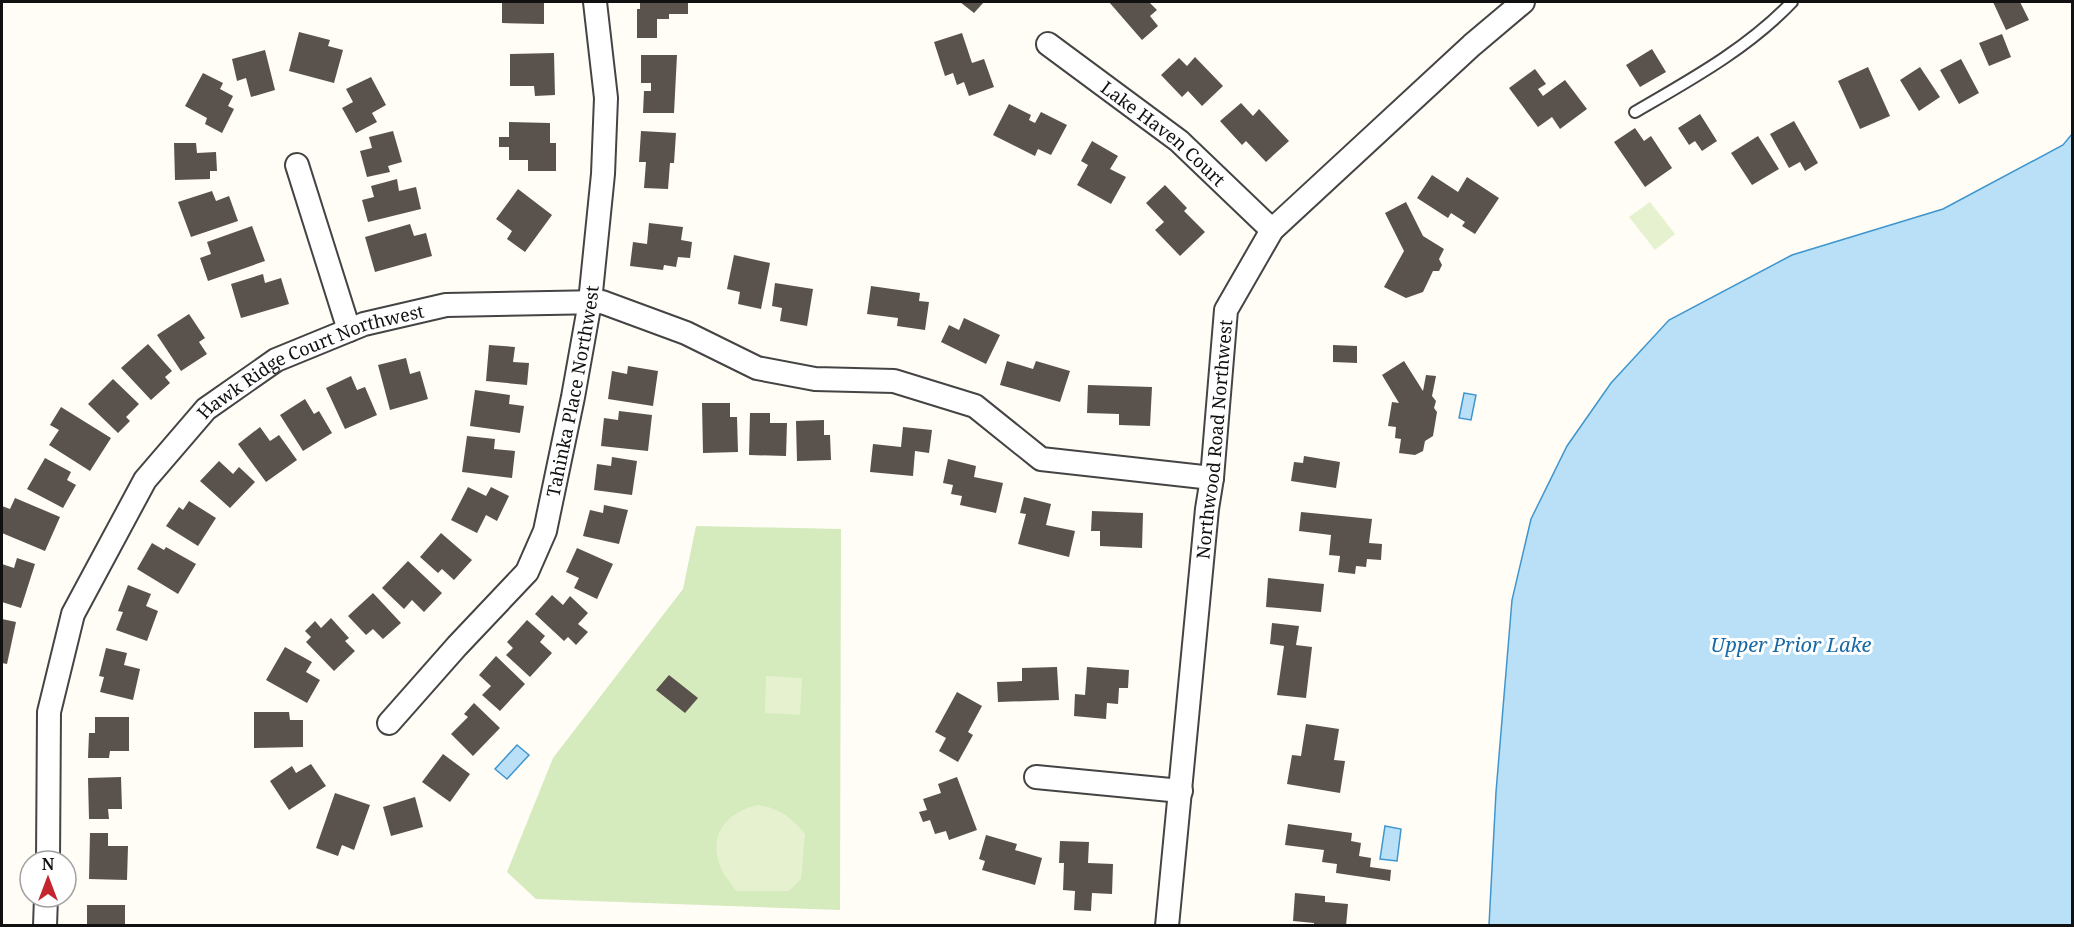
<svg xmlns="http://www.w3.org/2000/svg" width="2074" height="927" viewBox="0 0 2074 927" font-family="'Noto Serif',serif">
  <rect width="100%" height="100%" fill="#fffdf5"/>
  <path fill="#d5ebbd" d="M696,526l145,3 -1,381 -304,-11 -29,-27 46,-114 130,-169z"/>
  <path fill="#e6f2cf" d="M1650,202l25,32 -20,16 -26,-33z
    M766,676l36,2 -2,37 -35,-2z
    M757,805c22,3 34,12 48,29l-4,45 -12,12h-53c-6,-9 -14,-18 -17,-28 -10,-31 10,-51 38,-58z"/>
  <path fill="#b9e0f7" stroke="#3f96cf" stroke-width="1.5" d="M2072,134v791h-583l7,-133 16,-192 19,-81 36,-73 44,-63 58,-63 123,-65 151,-46 120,-64z
    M1464,393l12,2 -5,25 -12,-2z
    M517,745l12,10 -22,24 -12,-10z
    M1385,826l16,3 -4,32 -17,-2z"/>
  <path fill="#5a524d" d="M502,2h42v22l-42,-1z
    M640,2h48v12h-19v5h-12v19h-20v-29h3z
    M960,2h24l-10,11z
    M1109,2h40l8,8 -7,6 8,10 -16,14z
    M1993,2h27l9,18 -23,10z
    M299,32l31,8 -2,6 15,4 -9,33 -45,-12z
    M962,33l10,30 12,-4 10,28 -25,9 -5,-14 -7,3 -4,-12 -8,3 -11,-34z
    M2002,34l9,23 -22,9 -10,-23z
    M1652,49l14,23 -26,15 -14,-22z
    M265,50l10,40 -24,7 -5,-19 -9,3 -5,-22z
    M554,53l1,42 -20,1 -1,-10h-24v-32z
    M641,55h36l-3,58h-31l1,-22h7v-8h-10z
    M1195,57l28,29 -21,20 -14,-15 -6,6 -21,-22 18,-17 8,8z
    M1961,59l18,34 -20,11 -19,-34z
    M1868,67l22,49 -30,13 -22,-48z
    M1920,67l20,30 -21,14 -19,-31z
    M1535,69l11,15 -8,5 5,7 22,-16 22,29 -27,20 -8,-12 -14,10 -29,-39z
    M203,73l20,10 -3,6 13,7 -5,10 6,3 -12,24 -17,-9 2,-6 -22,-12z
    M371,77l15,28 -14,8 5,9 -21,11 -14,-25 11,-6 -7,-13z
    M1241,103l12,13 6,-7 30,32 -23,21 -20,-21 -4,4 -22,-24z
    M1009,104l22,11 -2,5 6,3 6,-11 26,13 -16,30 -13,-6 -3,7 -42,-21z
    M1700,114l17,27 -15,10 -7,-10 -6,4 -11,-17z
    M1794,121l24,42 -13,8 -5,-9 -11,6 -19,-34z
    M509,122l41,1v20h6v28h-28v-11h-19v-13h-10v-10h10z
    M1635,128l9,13 7,-5 21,32 -27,19 -31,-45z
    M393,131l9,31 -14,4 2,6 -23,5 -7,-26 12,-3 -3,-11z
    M641,131l35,2 -2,30h-4l-2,26 -24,-1 2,-26h-7z
    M1758,136l21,33 -27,16 -21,-32z
    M1092,141l26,15 -8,13 16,8 -15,27 -34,-19 11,-20 -7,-4z
    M174,143h22l1,10 19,-1 1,19h-7v8l-35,1z
    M1432,175l26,17 9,-15 32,21 -24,36 -13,-8 3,-4 -14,-9 -3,5 -31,-20z
    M397,179l2,12 17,-4 5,22 -53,13 -6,-22 12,-3 -3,-11z
    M1165,185l22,23 -3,3 21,21 -25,24 -25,-26 9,-8 -18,-19z
    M518,189l34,26 -27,37 -18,-13 5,-8 -16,-12z
    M212,191l4,10 13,-5 9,25 -47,16 -13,-35z
    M1406,202l17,34 21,13 -5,10 3,6 -3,6h-6l-10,21 -17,6 -22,-11 20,-36 -19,-38z
    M649,223l34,4 -2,13 11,2 -2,16 -12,-1 -2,10 -12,-2 -1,5 -33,-4 3,-24 14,2z
    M410,224l4,12 12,-3 6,23 -57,16 -10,-35z
    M252,226l13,35 -57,20 -8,-23 11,-4 -4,-12z
    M734,255l36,8 -9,46 -23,-5 2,-12 -13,-3z
    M263,274l2,9 16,-5 8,26 -48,14 -10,-34z
    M775,283l38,6 -6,37 -27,-5 2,-13 -10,-2z
    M871,286l49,7 -1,8 10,1 -4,28 -28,-4 1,-8 -31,-4z
    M189,314l16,24 -6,4 8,12 -26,17 -24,-36z
    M964,318l36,17 -14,29 -45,-22 8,-17 10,5z
    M148,344l24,27 -7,6 5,6 -19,17 -30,-32z
    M489,345l26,2 -2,15 16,1 -2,22 -41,-4z
    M1333,345l24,1v17l-24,-1z
    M406,358l4,16 10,-3 8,28 -38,11 -12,-45z
    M1007,361l26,8 3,-8 34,10 -10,31 -60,-17z
    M1404,361l19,30 3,-16 10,1 -4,20 4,5 -2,7 3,4 -4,24 -8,5 -2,10 -8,4 -16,-2 2,-14 -6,-1 1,-11 -8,-1 4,-24 7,1 -17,-28z
    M628,366l30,5 -5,35 -45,-7 4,-28 15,3z
    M351,376l6,14 8,-3 12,28 -32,14 -19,-41z
    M113,379l26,25 -13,13 4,4 -12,12 -30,-29z
    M1088,385l64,2 -2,39 -31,-1v-11l-32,-1z
    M475,390l35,5 -1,9 15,2 -4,27 -50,-7z
    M305,399l9,15 5,-3 13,22 -29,18 -23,-36z
    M702,403h28v14h7l1,35 -35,1z
    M61,407l50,31 -21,33 -41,-26 10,-15 -9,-5z
    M619,411l33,4 -4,36 -47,-5 3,-28 14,2z
    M750,413h20v10h17l-1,33 -37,-1z
    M824,420v15h6l1,25 -34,1 -1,-40z
    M260,427l10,14 9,-6 18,25 -31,22 -28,-38z
    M903,427l29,3 -3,23 -14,-2 -2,25 -43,-4 3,-28 28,3z
    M467,436l28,3 -1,10 21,2 -3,27 -50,-6z
    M1304,456l36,6 -4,26 -45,-7 3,-19 9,1z
    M612,457l25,4 -5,34 -38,-5 3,-26 14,2z
    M45,458l26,14 -4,8 9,5 -13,23 -36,-19z
    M948,459l28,7 -2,11 29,6 -7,30 -36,-8 2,-9 -11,-2 2,-9 -10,-2z
    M219,461l14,13 6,-7 16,15 -25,26 -30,-27z
    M468,487l18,9 5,-9 18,9 -12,25 -11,-6 -9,18 -26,-13z
    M1024,497l27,7 -5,21 29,6 -6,26 -51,-13 8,-30 -6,-1z
    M15,498l45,19 -15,34 -43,-18v-27l8,3z
    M189,501l27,17 -18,28 -32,-20 13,-19 4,3z
    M604,505l24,5 -9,34 -36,-8 7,-26 13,3z
    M1092,511l51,2 -1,35 -42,-2v-15h-9z
    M1301,512l71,7 -3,24 13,1 -1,16 -14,-1 -1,8 -10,-1 -1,8 -17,-2 2,-16 -11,-1 2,-20 -32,-4z
    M441,533l31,27 -18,20 -12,-11 -4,4 -18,-16z
    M152,543l12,7 2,-3 30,17 -18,30 -41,-25z
    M577,548l36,16 -16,35 -23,-11 5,-10 -13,-6z
    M17,558l18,6 -14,44 -19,-6v-38l12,4z
    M408,561l34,32 -18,19 -12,-12 -8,9 -22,-21z
    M1268,578l56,6 -3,28 -55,-5z
    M128,585l23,9 -5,12 12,5 -11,30 -31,-11 7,-18 -5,-1z
    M373,593l28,30 -18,16 -10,-10 -7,6 -18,-19z
    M552,595l11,10 7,-9 18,17 -10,11 10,8 -12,13 -8,-8 -4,4 -29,-27z
    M331,618l18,20 -4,3 10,10 -21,20 -28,-29 5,-5 -6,-6 10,-10 6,7z
    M2,619l14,3 -9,42 -5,-1z
    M527,620l18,16 -5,6 12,11 -22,24 -24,-22 7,-7 -6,-6z
    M1272,623l27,3 -3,19 16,2 -6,51 -29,-3 7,-49 -14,-2z
    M285,647l27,15 -6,10 14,8 -13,23 -41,-23z
    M106,648l21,5 -3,12 16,4 -7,31 -33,-8 4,-15 -5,-1z
    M496,656l29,28 -25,27 -18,-16 9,-9 -12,-11z
    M1057,667l2,33 -61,2 -1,-20 25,-1v-13z
    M1087,667l42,3 -1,18h-9l-1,16 -11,-1 -1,16 -32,-3 1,-22 10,1z
    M669,675l29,23 -13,15 -29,-23z
    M957,692l25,14 -14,26 5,3 -15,27 -19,-11 7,-13 -11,-6z
    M474,703l26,25 -27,28 -22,-22 17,-17 -4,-3z
    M254,712h35l1,8h13v27l-49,1z
    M95,717h34v34h-19l-1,7h-21l1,-25h6z
    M1306,724l33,5 -5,31 11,1 -5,32 -53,-9 5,-29 9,1z
    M443,754l27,20 -20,28 -28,-20z
    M311,764l15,22 -37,24 -19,-29 22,-15 4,7z
    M121,777l1,32h-14l1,10h-20l-1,-41z
    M957,777l20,53 -28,10 -3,-9 -11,3 -5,-14 -7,2 -4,-10 8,-2 -4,-11 18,-6 -3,-9z
    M335,793l35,12 -16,45 -12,-5 -4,11 -22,-8z
    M415,797l8,30 -32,9 -8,-29z
    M1288,824l64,9 -1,8 10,2 -2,13 12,2 -1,9 21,3 -1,11 -54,-8 1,-9 -15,-2 2,-12 -39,-5z
    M90,833h18v13h20l-1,34 -38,-1z
    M986,835l31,9 -2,6 27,8 -7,27 -53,-15 3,-9 -6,-2z
    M1060,841l29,1 -1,21 25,1 -1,30 -20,-1 -1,18 -17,-1 1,-19 -12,-1 1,-27h-5z
    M1295,893l30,3v6l23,2 -2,22h-32v-3l-21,-2z
    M87,905h38v21h-38z"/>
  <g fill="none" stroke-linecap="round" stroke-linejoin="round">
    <g stroke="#444" stroke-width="14">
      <path id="lane" d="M1635,112c55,-32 112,-63 157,-110"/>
    </g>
    <g stroke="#444" stroke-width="26">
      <g id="street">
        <path id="s1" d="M1048,44l131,97 93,89"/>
        <path d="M297,165l52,165"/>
        <path id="s2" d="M389,723l68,-77 70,-74 18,-41 28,-134 17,-95 13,-128 3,-76 -11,-96"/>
        <path d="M1036,777l145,14"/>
        <path id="s3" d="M48,861l1,-149 24,-98 72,-134 61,-71 70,-49 88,-36 82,-19 156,-3 84,31 71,35 58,11 79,2 81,25 66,53 171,19"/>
        <path d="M45,926l1,-29"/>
        <path id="s4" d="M1167,926l40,-417 5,-31 14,-168 46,-80 200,-185 51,-43"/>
      </g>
    </g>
    <use href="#lane" stroke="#fff" stroke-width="10"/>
    <use href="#street" stroke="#fff" stroke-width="22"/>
  </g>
  <g text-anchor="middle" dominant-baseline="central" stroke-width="6" stroke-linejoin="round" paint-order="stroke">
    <g font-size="18" fill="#111" stroke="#fff">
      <text stroke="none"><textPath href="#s1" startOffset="146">Lake Haven Court</textPath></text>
      <text stroke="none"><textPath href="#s3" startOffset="612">Hawk Ridge Court Northwest</textPath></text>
      <text stroke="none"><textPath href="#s2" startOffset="392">Tahinka Place Northwest</textPath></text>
      <text stroke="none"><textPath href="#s4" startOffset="489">Northwood Road Northwest</textPath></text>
    </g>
    <g font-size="20" font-style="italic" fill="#1768a6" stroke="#fff">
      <text x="1791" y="644">Upper Prior Lake</text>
    </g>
  </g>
  <rect width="2074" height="927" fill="none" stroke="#111111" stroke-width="6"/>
  <g transform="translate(48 879)"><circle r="28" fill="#ffffff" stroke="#a0a0a0" stroke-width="1.5"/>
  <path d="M0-4.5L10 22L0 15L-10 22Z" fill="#c4262e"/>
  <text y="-9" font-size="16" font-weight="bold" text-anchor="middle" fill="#111111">N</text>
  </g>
</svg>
